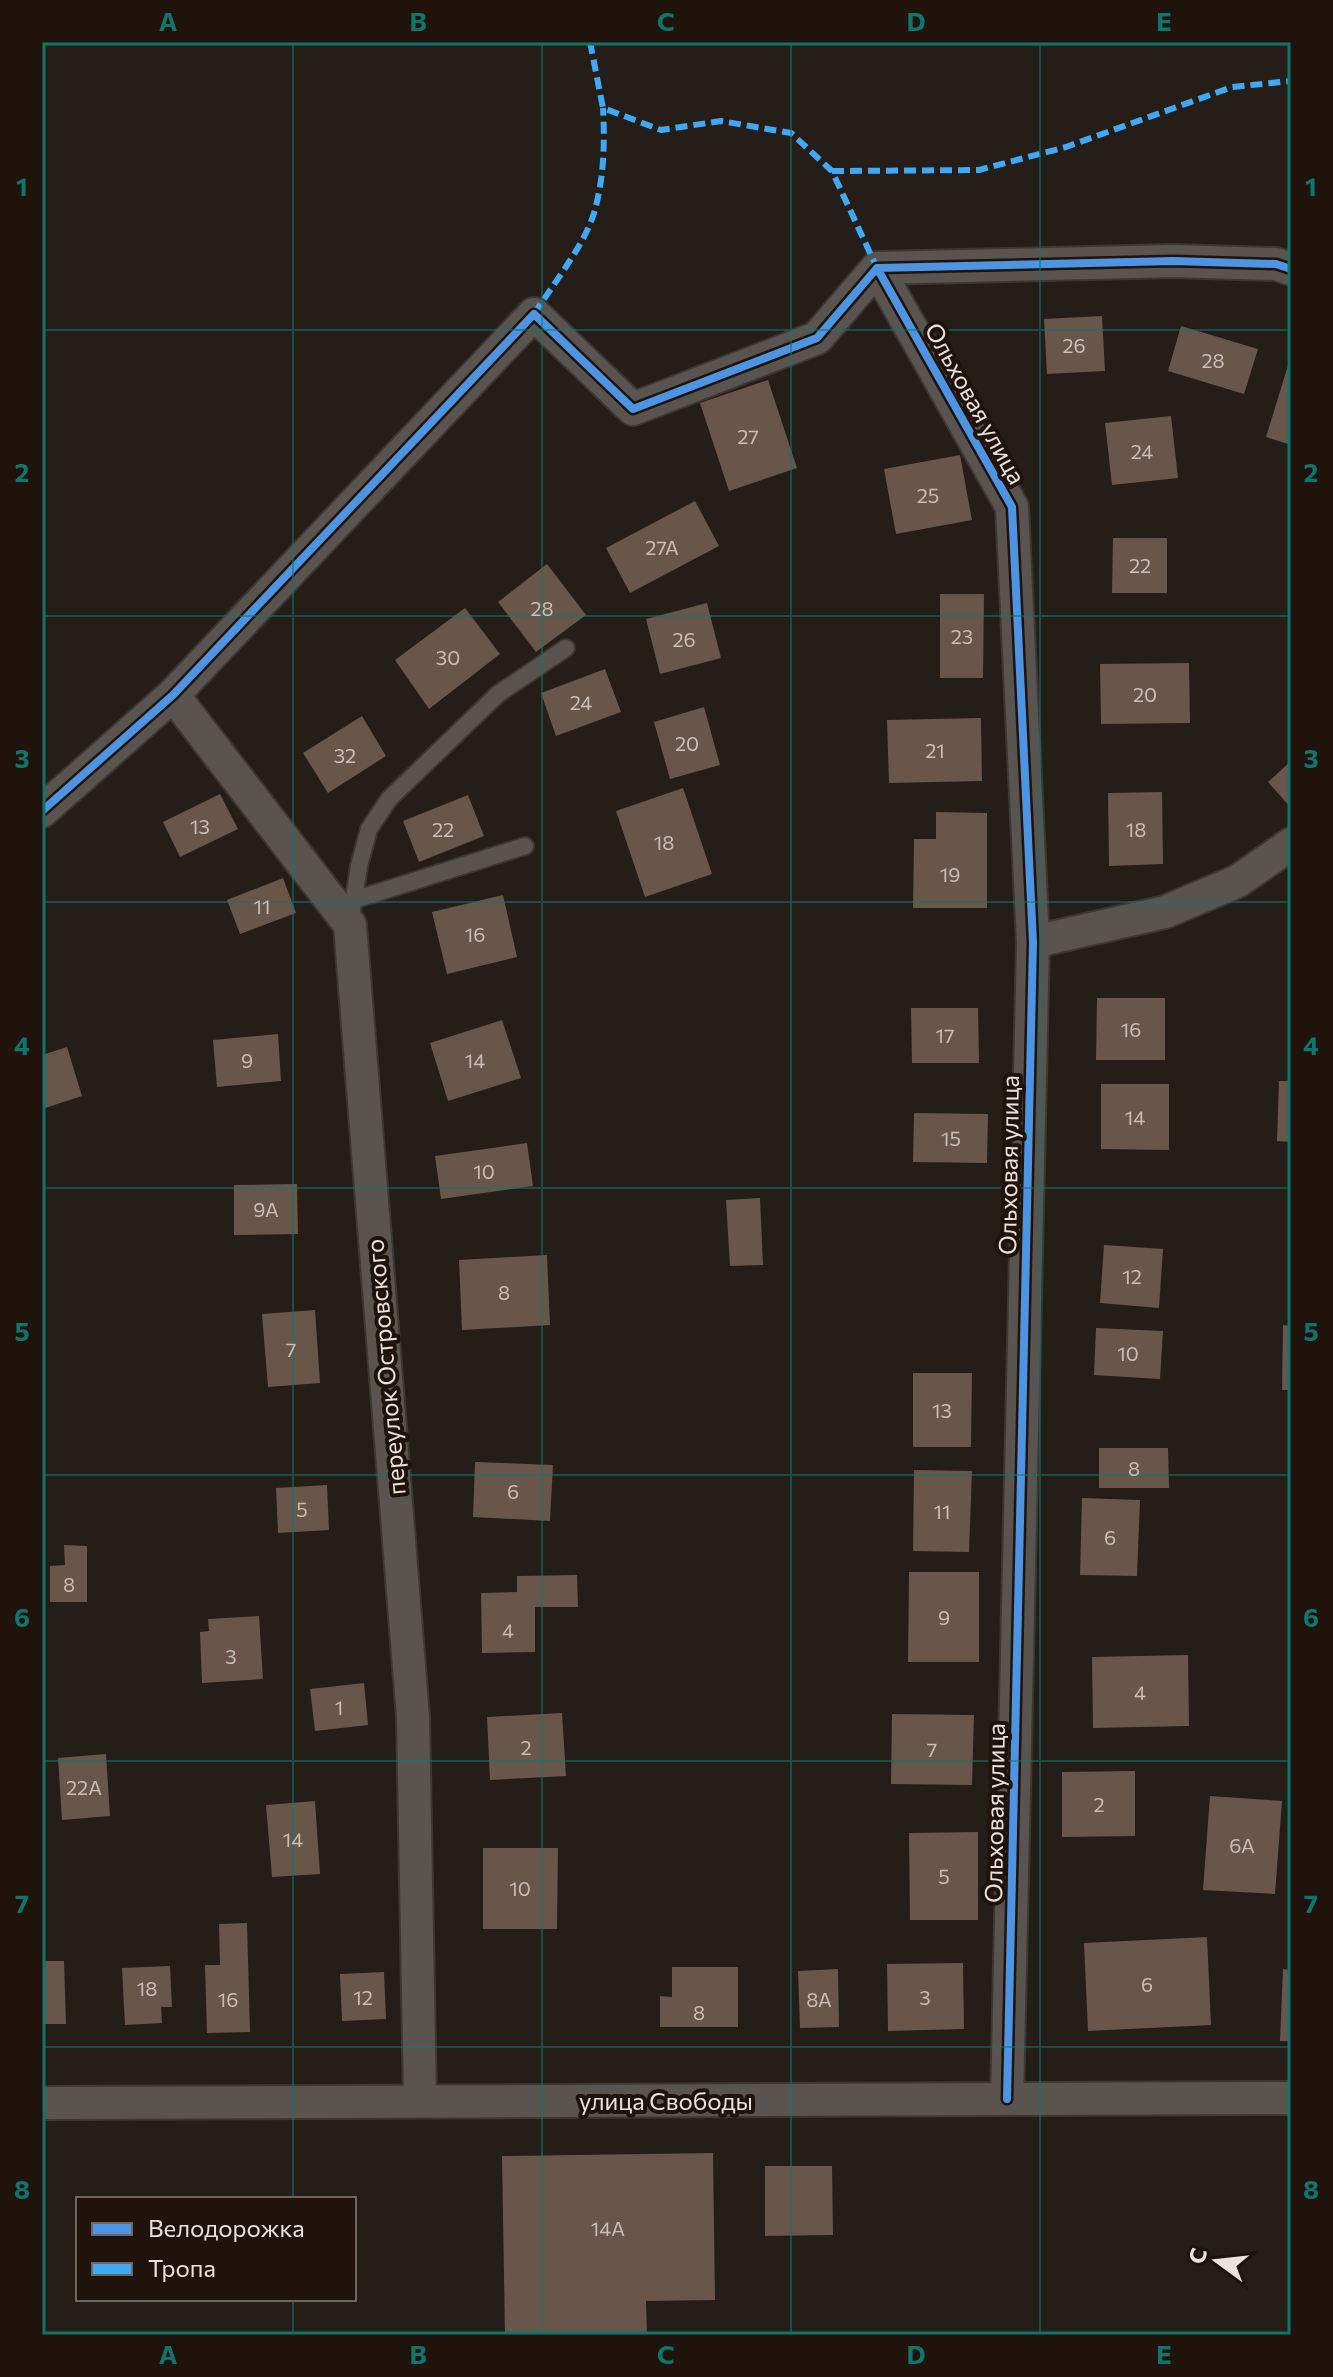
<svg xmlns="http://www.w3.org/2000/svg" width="1333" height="2377" viewBox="0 0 1333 2377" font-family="Commissioner,sans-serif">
  <rect width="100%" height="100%" fill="#241d18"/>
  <path fill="#68564a" d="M1102,316l3,55 -58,3 -3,-55z
    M1181,326l77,23 -14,45 -76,-23z
    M1290,359h1v86l-25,-8z
    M768,380l29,88 -68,23 -29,-88z
    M1171,416l7,62 -66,7 -7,-62z
    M960,455l12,65 -76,14 -12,-65z
    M695,501l24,45 -89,47 -24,-45z
    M1113,538h54v55h-55z
    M547,564l39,51 -50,37 -38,-50z
    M940,594h44l-1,84h-43z
    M707,603l14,55 -61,16 -14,-55z
    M465,608l35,46 -71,55 -34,-49z
    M1189,663l1,60 -89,1 -1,-60z
    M605,669l16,43 -65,24 -15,-43z
    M704,707l16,58 -50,14 -16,-57z
    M362,716l24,40 -58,37 -25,-40z
    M981,718l1,63 -93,2 -2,-63z
    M1291,761v47l-23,-26z
    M683,788l29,86 -67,23 -29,-86z
    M1162,792l1,72 -54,2 -1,-73z
    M220,794l18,35 -58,28 -17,-35z
    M468,795l16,41 -65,26 -16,-41z
    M936,812l51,1v95h-74l1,-69h22z
    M283,878l13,35 -56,21 -13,-34z
    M503,895l14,62 -70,17 -15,-62z
    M1097,998h68v62h-69z
    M911,1008h67l1,55h-67z
    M502,1020l19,58 -73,23 -18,-58z
    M278,1034l3,47 -64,6 -4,-47z
    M67,1047l15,49 -40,13v-54z
    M1279,1081h12v61l-14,-1z
    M1101,1084h68v66l-68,-1z
    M914,1113l74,1 -1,49 -74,-1z
    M527,1143l6,43 -92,13 -6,-43z
    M297,1184l1,50 -64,1v-50z
    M760,1198l3,67 -33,1 -4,-66z
    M1104,1245l59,4 -4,59 -59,-5z
    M547,1255l3,70 -88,5 -3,-70z
    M315,1310l5,73 -52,4 -6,-73z
    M1283,1325l8,1v64h-9z
    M1096,1328l67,3 -3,48 -66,-4z
    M913,1373h59l-1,74h-58z
    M1099,1448h69l1,40h-70z
    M475,1462l78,3 -3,56 -77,-4z
    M914,1470l58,1 -3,81 -56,-1z
    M327,1485l2,45 -51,3 -2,-45z
    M1082,1498l58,2 -3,76 -57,-1z
    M64,1545l23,1v56h-37v-36l15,-1z
    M909,1572h70v90h-71z
    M577,1575l1,32h-43v45l-53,1 -1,-60 36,-1v-16z
    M259,1616l4,63 -61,4 -2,-51 9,-1 -1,-12z
    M1188,1655l1,71 -96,2 -1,-71z
    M364,1683l4,42 -53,6 -5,-42z
    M562,1713l4,63 -76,4 -3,-63z
    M892,1714l82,1 -2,70 -81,-1z
    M106,1754l4,62 -48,4 -4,-62z
    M1135,1771v65l-73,1v-65z
    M1210,1796l72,5 -7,93 -72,-4z
    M315,1801l5,73 -48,3 -6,-72z
    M978,1832v88h-68l-1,-87z
    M483,1848h75l-1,81h-74z
    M247,1923l3,109 -43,1 -2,-68h15l-1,-41z
    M1207,1937l4,88 -123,6 -4,-88z
    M42,1961h22l2,63h-24z
    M963,1963l1,66 -76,2 -1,-67z
    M170,1966l2,41h-11l1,16 -37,2 -3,-57z
    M672,1967h66v60h-78v-31l12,1z
    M838,1969l1,58 -39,1 -2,-57z
    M1283,1969l8,1v71h-11z
    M384,1972l2,47 -44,2 -2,-47z
    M713,2153l2,147 -69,1 1,34h-142l-3,-179z
    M765,2166h67l1,69 -68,1z"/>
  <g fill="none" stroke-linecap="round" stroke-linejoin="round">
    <g stroke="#3d3734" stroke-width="20">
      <path id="service" d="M354,900l171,-54
        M350,924l9,-58 10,-37 20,-30 109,-105 68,-46"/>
    </g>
    <g stroke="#3d3734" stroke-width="36">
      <path id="minor" d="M877,268l135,239 21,435 -26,1157
        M173,695l177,230 63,792 7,383
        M42,811l131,-116 361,-381 99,95 184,-71 60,-70 296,-7 103,3 15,5
        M1033,942l132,-30 73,-31 53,-37
        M42,2103l1249,-5"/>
    </g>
    <use href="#service" stroke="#5a5451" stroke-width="16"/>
    <use href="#minor" stroke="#5a5451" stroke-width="32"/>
    <path stroke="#3fa9f5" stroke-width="6" stroke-dasharray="12 6" stroke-linecap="butt" d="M590,42l13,66 58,22 60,-9 70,12 41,38 45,97
      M832,171l147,-1 87,-23 166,-60 59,-6
      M534,314c18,-28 51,-70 60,-101 10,-34 11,-70 9,-105"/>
    <g stroke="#1f130b" stroke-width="13">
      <path id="cycleway" d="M877,268l135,239 21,435 -26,1157
        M42,811l131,-116 361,-381 99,95 184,-71 60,-70 296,-7 103,3 15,5"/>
    </g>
    <use href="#cycleway" stroke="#4d94e3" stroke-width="8"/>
  </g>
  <path fill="none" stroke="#0f766e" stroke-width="2" stroke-opacity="0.55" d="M293,42v2157M542,42v2293M791,42v2293M1040,42v2293M42,330h1249M42,616h1249M42,902h1249M42,1188h1249M42,1475h1249M42,1761h1249M42,2047h1249M293,2299v36"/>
  <g text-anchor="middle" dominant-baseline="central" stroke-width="8" stroke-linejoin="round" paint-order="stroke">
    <g font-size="20" fill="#cabfb8">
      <text x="1074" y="345">26</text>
      <text x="1213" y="360">28</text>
      <text x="748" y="436">27</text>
      <text x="1142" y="451">24</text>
      <text x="928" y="495">25</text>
      <text x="662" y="547">27А</text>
      <text x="1140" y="565">22</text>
      <text x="542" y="608">28</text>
      <text x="962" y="636">23</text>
      <text x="684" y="639">26</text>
      <text x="448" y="657">30</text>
      <text x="1145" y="694">20</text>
      <text x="581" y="702">24</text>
      <text x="687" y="743">20</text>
      <text x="935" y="750">21</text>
      <text x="345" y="755">32</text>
      <text x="200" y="826">13</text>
      <text x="443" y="829">22</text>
      <text x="1136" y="829">18</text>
      <text x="664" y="842">18</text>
      <text x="950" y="874">19</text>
      <text x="262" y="906">11</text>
      <text x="475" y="934">16</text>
      <text x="1131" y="1029">16</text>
      <text x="945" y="1035">17</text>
      <text x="247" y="1060">9</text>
      <text x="475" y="1060">14</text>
      <text x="1135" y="1117">14</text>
      <text x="951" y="1138">15</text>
      <text x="484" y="1171">10</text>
      <text x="266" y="1209">9А</text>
      <text x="1132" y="1276">12</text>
      <text x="504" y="1292">8</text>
      <text x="291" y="1349">7</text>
      <text x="1128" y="1353">10</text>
      <text x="942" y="1410">13</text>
      <text x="1134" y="1468">8</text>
      <text x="513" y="1491">6</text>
      <text x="302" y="1509">5</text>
      <text x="942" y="1511">11</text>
      <text x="1110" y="1537">6</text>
      <text x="69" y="1584">8</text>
      <text x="944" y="1617">9</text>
      <text x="508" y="1630">4</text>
      <text x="231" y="1656">3</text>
      <text x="1140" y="1692">4</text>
      <text x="339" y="1707">1</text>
      <text x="526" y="1747">2</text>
      <text x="932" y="1749">7</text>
      <text x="84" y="1787">22А</text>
      <text x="1099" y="1804">2</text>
      <text x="293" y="1839">14</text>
      <text x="1242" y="1845">6А</text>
      <text x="944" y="1876">5</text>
      <text x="520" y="1888">10</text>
      <text x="1147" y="1984">6</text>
      <text x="147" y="1988">18</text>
      <text x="363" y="1997">12</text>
      <text x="925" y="1997">3</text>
      <text x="228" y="1999">16</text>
      <text x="819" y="1999">8А</text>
      <text x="699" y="2012">8</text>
      <text x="608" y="2228">14А</text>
    </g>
    <g font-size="24" fill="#ebe2dd" stroke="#1f130b">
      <text transform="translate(976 403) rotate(61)">Ольховая улица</text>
      <text transform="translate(1008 1165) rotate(-89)">Ольховая улица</text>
      <text transform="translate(385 1367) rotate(-95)">переулок Островского</text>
      <text transform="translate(994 1813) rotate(-89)">Ольховая улица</text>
      <text x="666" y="2100">улица Свободы</text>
    </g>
  </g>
  <rect width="1333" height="2377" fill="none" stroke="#1f130b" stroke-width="88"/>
  <rect x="76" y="2197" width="280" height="104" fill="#1f130b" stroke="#71665f" stroke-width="2"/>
  <rect x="92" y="2223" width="40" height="12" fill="#4d94e3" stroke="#71665f" stroke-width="2"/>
  <text x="148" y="2237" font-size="24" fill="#ebe2dd">Велодорожка</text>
  <rect x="92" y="2263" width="40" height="12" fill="#3fa9f5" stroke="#71665f" stroke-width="2"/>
  <text x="148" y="2277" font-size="24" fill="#ebe2dd">Тропа</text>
  <g transform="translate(1217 2261) rotate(285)" stroke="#1f130b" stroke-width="6" paint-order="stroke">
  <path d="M0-6L14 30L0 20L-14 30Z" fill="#ebe2dd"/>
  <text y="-12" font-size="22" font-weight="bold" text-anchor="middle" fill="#ebe2dd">С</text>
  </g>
  <rect x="44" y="44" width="1245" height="2289" fill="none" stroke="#0f766e" stroke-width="3"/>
  <g font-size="26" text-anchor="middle" font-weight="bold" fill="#0f766e">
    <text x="168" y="31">A</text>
    <text x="418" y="31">B</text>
    <text x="666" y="31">C</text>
    <text x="916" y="31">D</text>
    <text x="1164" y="31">E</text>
    <text x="22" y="196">1</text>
    <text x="1311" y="196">1</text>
    <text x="22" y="482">2</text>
    <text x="1311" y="482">2</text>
    <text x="22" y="768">3</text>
    <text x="1311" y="768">3</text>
    <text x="22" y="1055">4</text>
    <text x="1311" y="1055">4</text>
    <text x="22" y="1341">5</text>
    <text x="1311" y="1341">5</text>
    <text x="22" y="1627">6</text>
    <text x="1311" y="1627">6</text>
    <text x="22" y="1913">7</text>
    <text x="1311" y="1913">7</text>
    <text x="22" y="2199">8</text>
    <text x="1311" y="2199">8</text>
    <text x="168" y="2364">A</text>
    <text x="418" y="2364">B</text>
    <text x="666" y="2364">C</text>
    <text x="916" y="2364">D</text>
    <text x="1164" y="2364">E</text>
  </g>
</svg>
